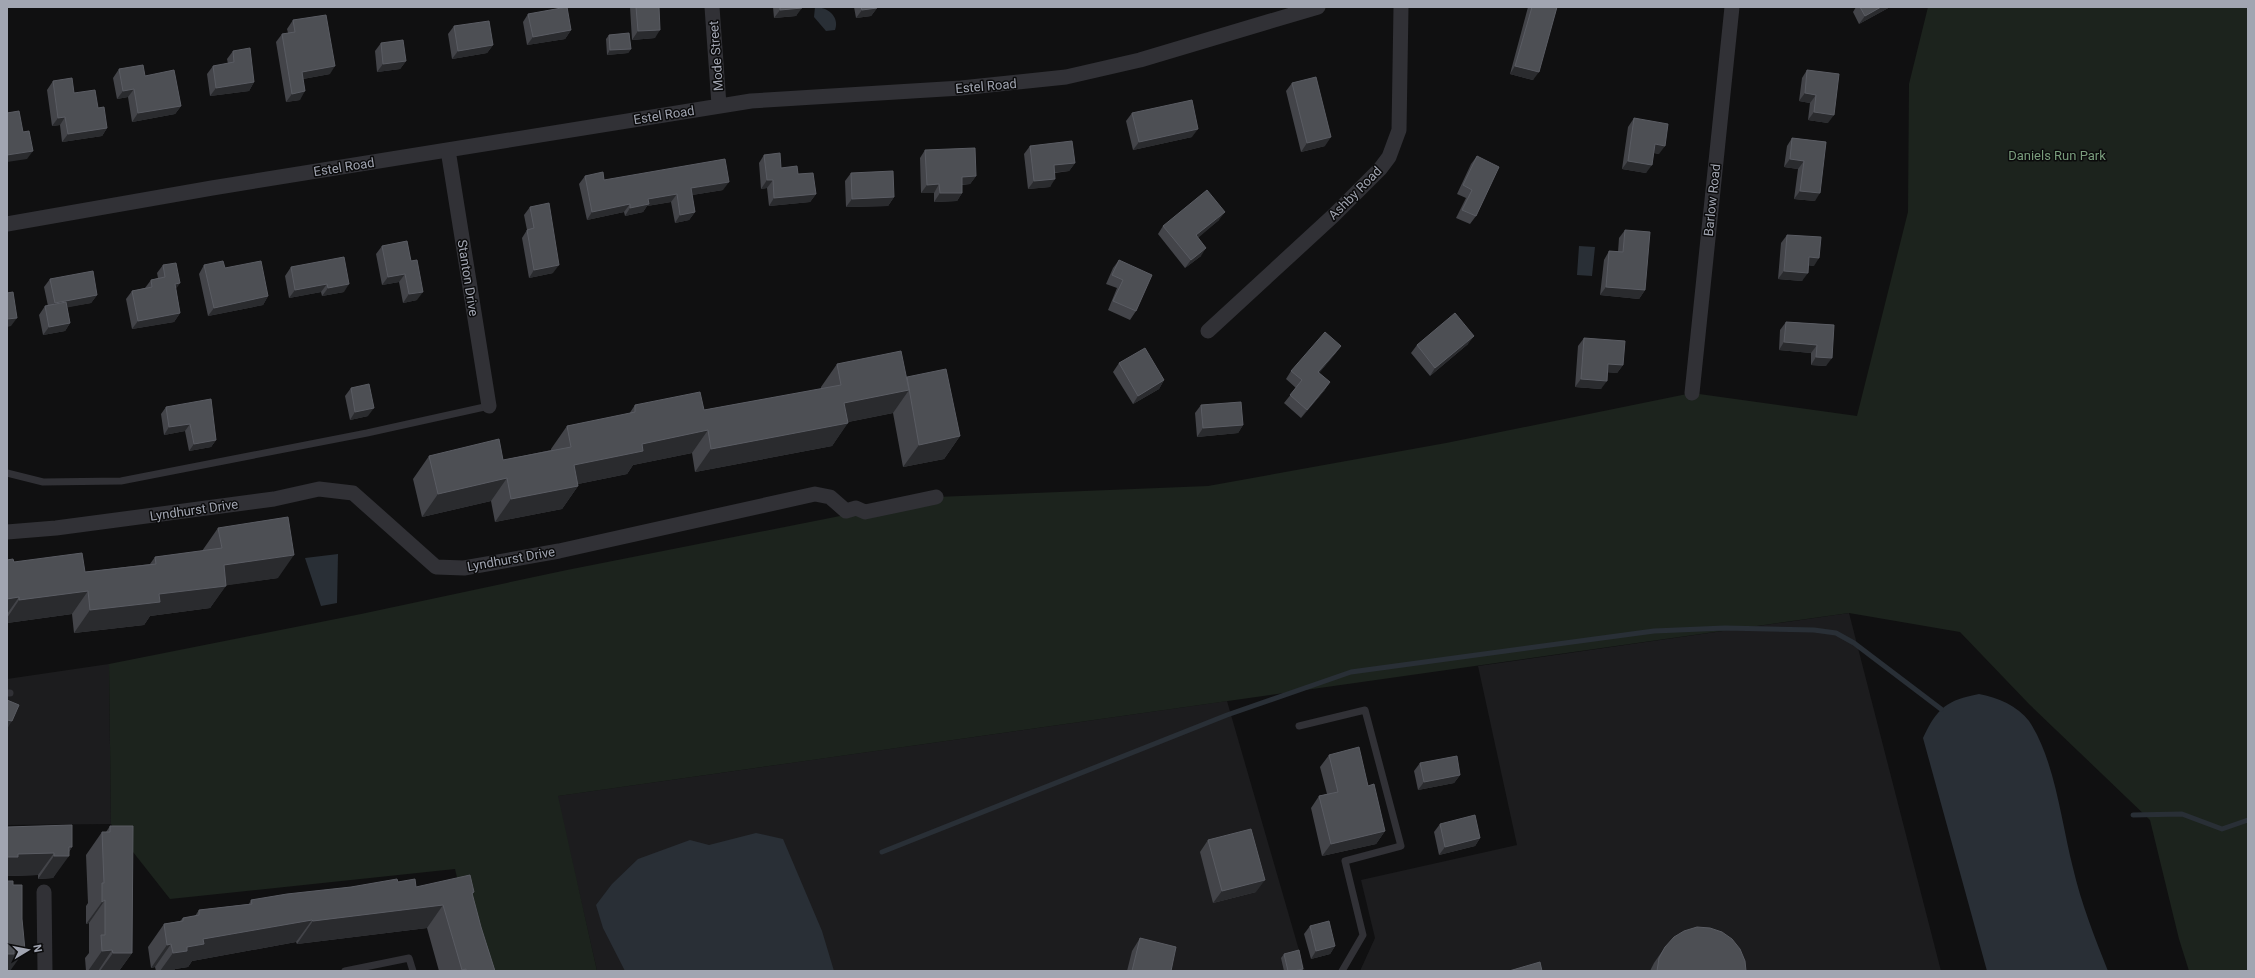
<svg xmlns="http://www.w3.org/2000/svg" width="2255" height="978" viewBox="0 0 2255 978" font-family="Roboto,sans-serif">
  <rect width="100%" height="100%" fill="#101011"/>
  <path fill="#1c1c1e" d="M1849,613l92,358h-581l15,-33 -14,-58 156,-35 -39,-179z
    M109,664l2,160 -104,1v-146z
    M1227,701l78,270h-708l-40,-175z"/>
  <path fill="#1c231d" d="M1928,7h320v964h-59l-10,-32 -29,-119 -121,-116 -69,-72 -111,-19 -1291,183 39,175h-118l-24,-102 -285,30 -59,-75 -2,-160 252,-50 206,-44 369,-73 272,-11 238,-43 246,-50 165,23 51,-204 1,-128z"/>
  <path fill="#292f36" d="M815,7c12,0 25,9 20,23l-9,1 -12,-14z
    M1579,246l16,1 -3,29 -15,-1z
    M338,554l-1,49 -16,3 -16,-48z
    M1979,694c18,3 39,12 50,27 26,39 32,100 44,147 8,35 22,70 35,103h-121l-64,-233c14,-30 24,-38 56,-44z
    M756,833l27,6 39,92 12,40h-209l-22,-43 -7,-23 16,-21 26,-25 52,-19 19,5z"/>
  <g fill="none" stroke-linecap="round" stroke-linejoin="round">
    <path stroke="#292f36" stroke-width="5" d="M2133,815l49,-1 40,15 26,-9
      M882,852l345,-137 124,-43 303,-41 71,-3 89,2 22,3 18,10 87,66"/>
    <path stroke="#313136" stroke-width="7" d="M7,473l36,9 78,-1 246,-48 122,-27
      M7,693h3
      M1299,726l66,-16 36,136 -56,15 18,74 -21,36
      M345,971l64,-13 4,13"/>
    <path stroke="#313136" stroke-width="15" d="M712,7l7,98
      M448,150l41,256
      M7,224l205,-36 539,-87 210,-13 105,-11 74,-17 178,-53
      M1208,331l126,-116 46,-46 9,-12 10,-27 2,-123
      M1692,393l40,-386
      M7,532l49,-4 218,-29 45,-10 34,4 83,74 28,1 95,-17 256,-57 15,3 16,14 10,-3 9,4 71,-15
      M44,892l1,79"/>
  </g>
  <path fill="#434449" d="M630,7h29l-4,31 -23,2z
    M773,7h28l-5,9 -22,2z
    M854,7h23v1l-6,8 -15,2z
    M1528,7h29l-24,73 -23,-6z
    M1856,7h34l-31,17 -6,-12z
    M528,14l43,16 -6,9 -38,6 -4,-23z
    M293,20l37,54 -27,5 -3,21 -14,2 -10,-60 6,-8 6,-1 -1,-4z
    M454,26l39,19 -6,8 -35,6 -4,-25z
    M609,35l22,14 -3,4 -21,2 -1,-16z
    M381,43l25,18 -6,8 -23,3 -2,-21z
    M233,51l21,31 -5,9 -39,5 -3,-22 6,-8 15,-2 -1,-5z
    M119,69l62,37 -6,8 -43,8 -4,-25 -11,2 -4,-21z
    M1807,70l21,53 -20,-3 2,-17 -11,-2 3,-23z
    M53,81l21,12 24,15 9,20 -5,8 -40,6 -2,-17 -8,1 -5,-36z
    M1292,83l33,63 -24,6 -15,-61z
    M1132,113l60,24 -59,13 -7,-29z
    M1634,118l25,36 -5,-1 -8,20 -24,-4 6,-42z
    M1792,138l34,4 -11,59 -21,-2 4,-30 -14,-2 3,-21z
    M1030,146l45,17 -6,8 -14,2 -5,14 -22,2 -4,-35z
    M925,150l51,26 -6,8 -8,1v8l-5,8 -23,1v-9h-13l-1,-35z
    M764,155l17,13 17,6 18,20 -6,8 -41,4 -2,-18 -6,1 -2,-26z
    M1477,156l-1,60 -6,8 -14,-6 10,-20 -9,-4 14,-30z
    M851,173l43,24 -6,9 -42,1 -1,-26z
    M585,176l19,4 119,10 -31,5 3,17 -6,8 -14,3 -4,-21 -24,4 -4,6 -18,4 -1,-4 -37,8 -8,-36z
    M530,207l23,66 -24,5 -7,-40 5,-8 -3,-15z
    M1219,220l-21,17 3,19 -16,12 -27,-34 5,-8z
    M1625,230l20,60 -6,9 -39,-4 4,-35 5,-9 9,1 1,-14z
    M1787,235l27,31 -6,-1 -6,16 -24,-2 3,-36z
    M407,241l10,59 -14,3 -4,-21 -17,3 -6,-31 6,-8z
    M1119,260l17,51 -6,9 -22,-10 9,-22 -11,-4 7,-16z
    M163,265l13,24 4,24 -6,9 -42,7 -6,-30 6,-8 13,-3 6,-8 7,-2 -1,-5z
    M204,265l21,3 43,28 -5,9 -55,11 -9,-42z
    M291,267l53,25 -22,4 -1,-4 -32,6 -4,-22z
    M50,279l47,16 -6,8 -24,4 3,16 -5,8 -22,4 -4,-20 6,-9h3l-4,-19z
    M1786,322l48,3 -8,41 -15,-1v-12l-32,-3 1,-20z
    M1584,338l39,27 -6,8 -10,-1 -6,17 -26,-2 3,-41z
    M1468,344l-38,32 -19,-23 6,-8z
    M1341,346l-6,8 -16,19 11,9 -6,9 -23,27 -17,-15 12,-15 -10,-9 5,-8z
    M1119,363l45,17 -5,9 -26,15 -20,-32z
    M837,364l70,13 53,59 -16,23 -41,8 -10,-54 -45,9 -16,24 -137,26 -3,-19 -59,12 -6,9 -49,10v2l-16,23 -67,13 -4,-21 -69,16 -9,-38 16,-23 74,4 48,-10v-1l16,-23 62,-12 6,-9 69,5 117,-21v-2z
    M351,388l17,28 -18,4 -5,-24z
    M1201,405l42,20 -5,8 -41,4 -2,-24z
    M166,407l50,33 -5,7 -22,4 -4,-20 -21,4 -3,-21z
    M218,528l60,50 -52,7 -16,23 -60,8 -6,9 -70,8 -2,-19 -65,9v-63l7,2 71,10 65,-8 5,-7 47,-6z
    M1329,755l39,31 17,45 -9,13 -54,12 -11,-48 8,-12 8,-2 -7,-27z
    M1420,763l40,12 -6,8 -36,7 -4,-19z
    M1440,824l40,14 -5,8 -36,9 -5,-23z
    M110,826l22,127 -13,18h-33l-1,-13 4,-5v-30l-3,1v-18l2,-3 -2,-48 16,-23h4z
    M7,827l65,20 -19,31 -15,1v-4l-31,1z
    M1208,840l48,52 -43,11 -13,-51z
    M398,882l18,5 58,5 -2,3 9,32 14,44h-56l-12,-43 -130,16 -1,-2 -104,19 -4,6 -13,2 -2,2h-17l-1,-4 -4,1 -3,-21 16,-23 16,-3 3,-3 12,-2 4,-6 50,-6 2,-4 100,-13z
    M1310,926l25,20 -5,8 -19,5 -7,-25z
    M1140,938l31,33h-44l5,-20z
    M1665,947l81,24h-96l4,-8z
    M1284,954l19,15 -1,2h-18l-3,-13z"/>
  <path fill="#2a2b2e" d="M1881,7h9l-31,17 6,-8z
    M802,8l-6,8 -22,2 6,-8z
    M877,8l-6,8 -15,2 6,-8z
    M571,30l-6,9 -38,6 6,-8z
    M660,30l-5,8 -23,2 6,-9z
    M493,45l-6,8 -35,6 6,-8z
    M631,49l-3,4 -21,2 3,-5z
    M406,61l-6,8 -23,3 6,-8z
    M335,66l-5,8 -33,6 5,-8z
    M1515,66l24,6 -6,8 -23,-6z
    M254,82l-5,9 -39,5 6,-8z
    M134,89l-6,8 -11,2 6,-8z
    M305,91l-5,9 -14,2 6,-8z
    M1805,93l11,2 -6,8 -11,-2z
    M181,106l-6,8 -43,8 6,-9z
    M1814,112l20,3 -6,8 -20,-3z
    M65,117l-5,8 -8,1 6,-8z
    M107,128l-5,8 -40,6 6,-8z
    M1198,129l-6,8 -59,13 6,-8z
    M1331,137l-6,9 -24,6 6,-9z
    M1655,144l10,2 -6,8 -10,-2z
    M33,151l-6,8 -20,3v-7z
    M1790,159l14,2 -6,8 -14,-2z
    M1628,161l24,4 -6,8 -24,-4z
    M1075,163l-6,8 -21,2 6,-8z
    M976,176l-6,8 -14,1 6,-8z
    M1055,179l-5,8 -22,2 6,-8z
    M767,180h6l-6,8 -6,1z
    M729,182l-6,8 -37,6 5,-8z
    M939,184l-5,9h-13l6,-8z
    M1800,191l20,2 -5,8 -21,-2z
    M940,193h22l-5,8 -23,1z
    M677,194l-6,8 -24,4 -4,6 -18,4 5,-8 18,-9z
    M816,194l-6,8 -41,4 5,-8z
    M894,197l-6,9 -42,1 6,-8z
    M630,204l-6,8 -37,8 5,-8z
    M695,212l-6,8 -14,3 5,-8z
    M1225,212l-6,8 -28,24 5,-9z
    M1206,248l-5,8 -16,12 6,-8z
    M1809,257l10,1 -5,8 -11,-1z
    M559,265l-6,8 -24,5 5,-8z
    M1784,271l24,2 -6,8 -24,-2z
    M405,274l-6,8 -17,3 6,-8z
    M180,283l-6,9 1,-8z
    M327,284l-6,8 -32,6 6,-8z
    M349,284l-5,8 -22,4 6,-8z
    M1606,287l39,3 -6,9 -39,-4z
    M423,292l-6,8 -14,3 6,-9z
    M97,295l-6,8 -42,8 6,-8z
    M268,296l-5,9 -55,11 6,-8z
    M180,313l-6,9 -42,7 6,-8z
    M17,318l-6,8 -4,1v-8z
    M70,323l-5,8 -22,4 6,-8z
    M1474,336l-6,8 -38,32 5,-8z
    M1784,342l33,3 -6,8 -32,-3z
    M1341,346l-6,8 -22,26 5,-8z
    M1816,357l16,1 -6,8 -15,-1z
    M1608,364l15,1 -6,8 -15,-1z
    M1581,379l26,2 -6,8 -26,-2z
    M1164,380l-5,9 -26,15 5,-8z
    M1330,382l-6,9 -23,27 6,-8z
    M909,390l-16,23 -65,13 16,-23z
    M374,408l-6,8 -18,4 5,-8z
    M848,423l-16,23 -137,26 16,-23z
    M190,424l-5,7 -21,4 5,-8z
    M1243,425l-5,8 -41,4 6,-9z
    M708,430l-16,23 -59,12 -6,9 -69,14 16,-23 68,-21z
    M960,436l-16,23 -41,8 16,-22z
    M216,440l-5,7 -22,4 5,-7z
    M507,478l-16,23 -69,16 16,-23z
    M578,486l-16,23 -67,13 16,-23z
    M294,555l-16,23 -63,9 11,-1 -16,22 -60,8 -6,9 -70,8 16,-23 69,-16 65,-29z
    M88,591l-16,23 -65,9v-5l12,-18z
    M19,597l-12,17v-15z
    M7,720l5,1 -5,8z
    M1460,775l-6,8 -36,7 6,-8z
    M1385,831l-9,13 -54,12 9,-12z
    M1480,838l-5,8 -36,9 6,-8z
    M69,847h3l-6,9h3l-16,22 -15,1 16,-23z
    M54,853l-16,22 -31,1v-19l11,-3z
    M1265,880l-9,12 -43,11 9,-12z
    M105,900l-16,23 -3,1 16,-22z
    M443,905l-16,23 -130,16 16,-23z
    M312,920l-16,22 -104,19 -4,6 -13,2 -2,2h-13l13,-18 30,-14z
    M171,944l-16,23 -4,1 16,-23z
    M1335,946l-5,8 -19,5 5,-8z
    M14,950h11l-15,21h-3v-17z
    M112,950l-14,21h-10l14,-20z
    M113,953h19l-13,18h-19z
    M1303,969l-1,2h-8z"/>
  <path fill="#4d4f54" stroke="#5a5c63" d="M567,7l4,23 -38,7 -5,-23z
    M636,7h23l1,23 -22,1z
    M780,7h21l1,1 -22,2z
    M861,7h16v1l-15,2z
    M1532,7h25l-18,65 -24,-6z
    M1860,7h21l-16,9z
    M326,15l9,51 -33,6 3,19 -13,3 -10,-60 13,-2 -2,-12z
    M489,21l4,24 -35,6 -4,-25z
    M629,33l2,16 -21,1 -1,-15z
    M403,40l3,21 -23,3 -2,-21z
    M250,48l4,34 -38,6 -3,-22 21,-4 -1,-11z
    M143,65l2,11 29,-6 7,36 -43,7 -4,-24 -11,2 -4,-22z
    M1807,70l32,4 -5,41 -20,-3 2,-17 -11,-2z
    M1316,77l15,60 -24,6 -15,-60z
    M72,78l2,15 21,-3 3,18 6,-1 3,21 -39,6 -3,-17 -7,1 -5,-37z
    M1192,100l6,29 -59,13 -7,-29z
    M19,111l4,21 6,-1 4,20 -26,4v-42z
    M1634,118l34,6 -3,22 -10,-2 -3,21 -24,-4z
    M1792,138l34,4 -6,51 -20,-2 4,-30 -14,-2z
    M1072,141l3,22 -21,2 1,14 -21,2 -4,-35z
    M975,148l1,28 -14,1v16h-22l-1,-9 -12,1 -2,-35z
    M780,153l1,15 16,-2 1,8 15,-1 3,21 -42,4 -1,-18h-6l-3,-25z
    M1477,156l22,11 -23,49 -14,-6 10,-20 -9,-5z
    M725,159l4,23 -38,6 4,24 -15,3 -3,-21 -29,5 1,5 -19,4v-4l-38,8 -7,-36 18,-4 1,8z
    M893,171l1,26 -42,2 -1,-26z
    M1207,190l18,22 -29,23 10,13 -15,12 -28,-34z
    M549,203l10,62 -25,5 -7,-40 7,-2 -4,-21z
    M1625,230l25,2 -5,58 -39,-3 3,-36 14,1z
    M1787,235l34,2 -2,21 -10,-1 -1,16 -24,-2z
    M407,241l4,20 6,-1 6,32 -14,2 -4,-20 -17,3 -6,-31z
    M344,257l5,27 -21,4 -1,-4 -32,6 -4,-23z
    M1119,260l33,15 -16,36 -23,-10 10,-21 -11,-5z
    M223,261l2,7 36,-7 7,35 -54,12 -10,-43z
    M176,263l4,20 -5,1 5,29 -42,8 -6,-30 20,-4 -1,-7 14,-3 -2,-12z
    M93,271l4,24 -42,8 -5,-24z
    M13,292l4,26 -10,1v-26z
    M66,302l4,21 -21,4 -4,-21z
    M1455,313l19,23 -39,32 -18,-23z
    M1786,322l48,3 -2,33 -16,-1 1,-12 -33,-3z
    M1325,332l16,14 -23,26 12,10 -23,28 -17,-15 12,-15 -11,-9z
    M1584,338l41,3 -2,24 -15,-1 -1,17 -26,-2z
    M1145,348l19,32 -26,16 -19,-33z
    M901,351l8,39 -65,13 4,20 -137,26 -3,-19 -66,14 1,7 -69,14 4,21 -67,13 -4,-21 -69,16 -9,-38 70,-17 4,21 68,-13 -4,-21 68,-14v-7l65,-13 4,18 137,-25 -4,-21z
    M946,369l14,67 -41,9 -12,-68z
    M369,384l5,24 -19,4 -4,-24z
    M211,399l5,41 -22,4 -4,-20 -21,3 -3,-20z
    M1241,402l2,23 -40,3 -2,-23z
    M288,517l6,38 -70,10 2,21 -67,8 1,8 -70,8 -2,-19 -69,9v-3l-12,2v-39l6,-1 1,3 68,-9 3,19 71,-8 -1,-7 67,-9 -4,-20z
    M7,700l12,5 -7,16 -5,-1z
    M1359,747l9,39 6,-2 11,47 -54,13 -12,-48 19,-4 -9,-37z
    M1457,756l3,19 -36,7 -4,-19z
    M1475,815l5,23 -35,9 -5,-23z
    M72,825v22h-3v9h-15v-3l-36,1v3h-11v-30z
    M110,826h23l-1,127h-19l-1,-3 -10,1 -1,-16h4v-35l-3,2v-19h2l-2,-51h8z
    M1251,829l14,51 -43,11 -14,-51z
    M470,875l4,17 -2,1 9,34 14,44h-29v-2l-4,1 -19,-65 -130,16 -1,-1 -109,19 1,5 -17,3v4l-14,2 -2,-9 -4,1 -3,-21 19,-3v-3l16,-3v-5l53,-6 -1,-4 36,-6 64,-7 46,-8 1,3 17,-3 1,8z
    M7,881h6v4h9v34l3,31h-11v4h-7z
    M1329,921l6,25 -19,5 -6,-25z
    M1697,927l13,1 12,4 10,7 8,10 5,12 1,10h-89l2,-13 6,-11 9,-10 10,-6z
    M1140,938l36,9 -5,24h-39z
    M1299,950l4,19 -9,2h-6l-4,-17z
    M1540,962l2,9h-33z"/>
  <g text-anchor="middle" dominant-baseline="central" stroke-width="3" stroke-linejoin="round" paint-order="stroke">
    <g font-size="13" fill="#a1a5b1" stroke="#0b0b0c">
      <text transform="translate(716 56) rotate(-94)">Mode Street</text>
      <text transform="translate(986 86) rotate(-5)">Estel Road</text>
      <text transform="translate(664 115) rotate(-9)">Estel Road</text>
      <text transform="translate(344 167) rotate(-9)">Estel Road</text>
      <text transform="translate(1355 193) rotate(-45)">Ashby Road</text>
      <text transform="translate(1712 200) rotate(-84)">Barlow Road</text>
      <text transform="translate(468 278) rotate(81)">Stanton Drive</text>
      <text transform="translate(194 510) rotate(-8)">Lyndhurst Drive</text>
      <text transform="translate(511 559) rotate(-10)">Lyndhurst Drive</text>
    </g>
    <g font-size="13" fill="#799c7c" stroke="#0b0b0c">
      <text x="2057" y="155">Daniels Run Park</text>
    </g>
  </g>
  <rect width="2255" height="978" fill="none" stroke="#a1a5b1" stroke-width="16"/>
  <g transform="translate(28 950) rotate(80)" stroke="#0b0b0c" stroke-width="3" paint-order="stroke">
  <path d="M0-3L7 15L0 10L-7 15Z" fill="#a1a5b1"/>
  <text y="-6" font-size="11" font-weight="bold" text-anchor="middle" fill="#a1a5b1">N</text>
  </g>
</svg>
